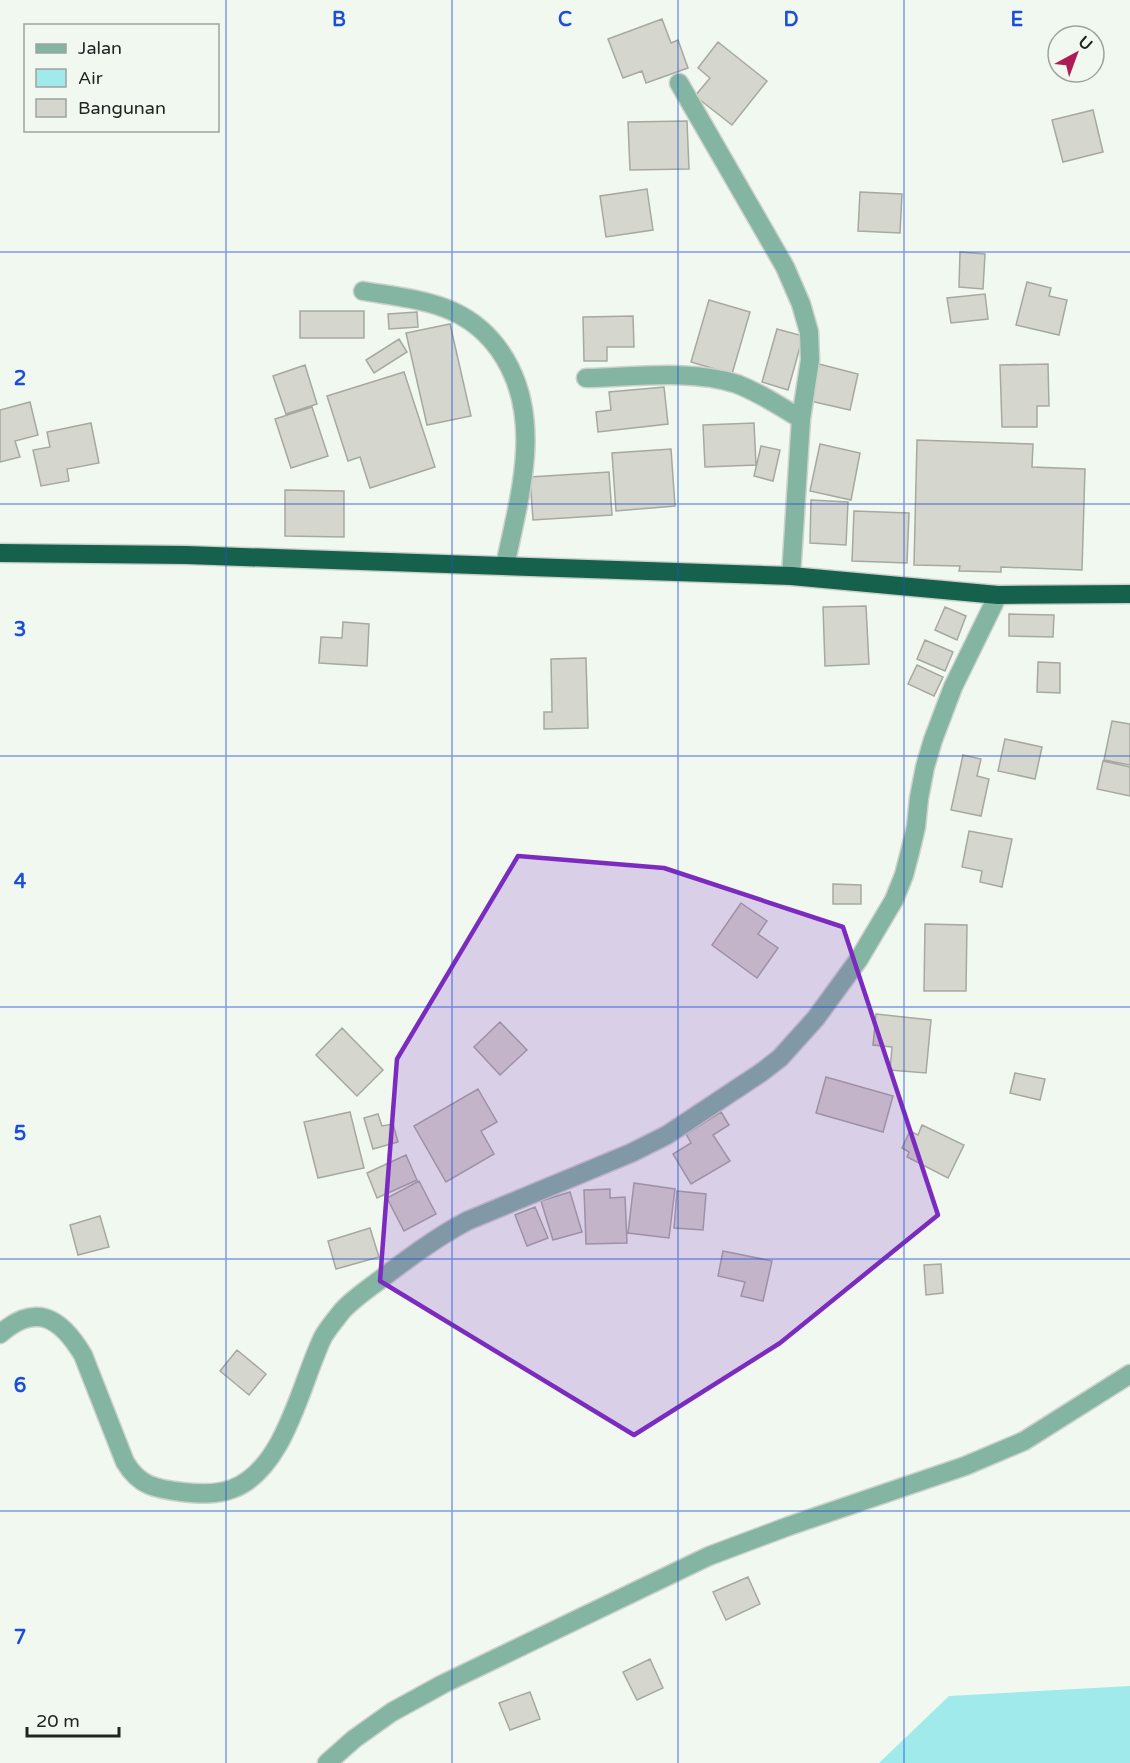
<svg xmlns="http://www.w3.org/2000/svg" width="1130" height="1763" viewBox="0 0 1130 1763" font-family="'Varela Round',sans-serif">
  <rect width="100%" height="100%" fill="#f1f8f0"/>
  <path fill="#a0eaeb" d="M1130,1686v77h-251l70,-67z"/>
  <path fill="#d5d6cd" stroke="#a7a9a0" stroke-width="1.5" d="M662,19l9,24 7,-3 10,28 -42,15 -4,-12 -19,7 -15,-39z
    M718,42l49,39 -35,44 -37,-29 15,-18 -12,-10z
    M1093,110l10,42 -40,10 -11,-42z
    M687,121l2,48 -59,1 -2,-48z
    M647,189l6,41 -47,7 -6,-41z
    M860,192l42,2 -2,39 -42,-2z
    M960,252l25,2 -2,35 -24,-2z
    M1027,282l24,6 -2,8 18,4 -8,35 -43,-10z
    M985,294l3,25 -37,4 -4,-25z
    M709,300l41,12 -18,62 -41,-12z
    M300,311h64v27h-64z
    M417,312l1,15 -29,2 -1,-15z
    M633,316l1,31h-27v14h-23l-1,-44z
    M450,324l21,92 -44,9 -21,-92z
    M777,329l26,7 -15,54 -26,-8z
    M399,339l8,13 -33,21 -8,-13z
    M819,364l39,10 -8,36 -40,-9z
    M1048,364l1,42h-12v21h-35l-2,-62z
    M305,365l12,39 -31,10 -13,-38z
    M404,372l31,95 -65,21 -10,-31 -12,4 -21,-65z
    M664,387l4,37 -70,8 -2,-20 15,-2 -2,-18z
    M30,402l8,33 -23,6 5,16 -20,5v-52z
    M312,407l16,49 -37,12 -16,-49z
    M91,423l8,40 -32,6 2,12 -28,5 -8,-36 17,-3 -3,-15z
    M754,423l2,42 -51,2 -2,-42z
    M917,440l116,4 -1,23 53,2 -3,101 -81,-3v5l-42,-1 1,-5 -46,-1z
    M820,444l40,9 -9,47 -41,-9z
    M761,446l19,4 -7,31 -19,-5z
    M671,449l4,57 -59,5 -4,-58z
    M609,472l3,43 -79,5 -3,-43z
    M285,490l59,1v46l-59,-1z
    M811,500l37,2 -2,43 -36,-2z
    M854,511l55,2 -2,50 -55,-2z
    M866,606l3,58 -44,2 -2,-59z
    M945,607l21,9 -9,24 -22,-10z
    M1009,614l45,1 -1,22 -44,-1z
    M343,622l26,2 -2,42 -48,-3 2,-26 21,1z
    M925,640l28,12 -8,19 -28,-12z
    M586,658l2,70 -44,1v-17h8l-1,-53z
    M1038,662l22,1v30l-23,-1z
    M917,665l26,12 -9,19 -26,-12z
    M1112,721l18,3v41l-26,-5z
    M1005,739l37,8 -7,32 -37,-8z
    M963,755l18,4 -4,17 12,3 -8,37 -30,-6z
    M1103,761l27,6v29l-33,-7z
    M969,831l43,8 -10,48 -22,-5 2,-11 -20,-4z
    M833,884l28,1v19h-28z
    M741,903l26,18 -9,13 20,14 -21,30 -45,-33z
    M925,924l42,1 -1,66h-42z
    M876,1014l55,6 -5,53 -36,-3 2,-23 -19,-2z
    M500,1022l27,28 -27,25 -26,-28z
    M342,1028l41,42 -26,26 -41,-41z
    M1015,1073l30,6 -5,21 -30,-7z
    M826,1077l67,19 -10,36 -67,-19z
    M478,1089l19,33 -16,9 13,23 -48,28 -32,-56z
    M350,1112l14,56 -46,10 -14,-56z
    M721,1112l8,13 -16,10 17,26 -39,23 -18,-30 18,-11 -5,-9z
    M378,1114l4,12 11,-2 5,18 -25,7 -9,-31z
    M922,1125l42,20 -16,33 -41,-21 2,-5 -7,-4 8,-17 8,4z
    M406,1155l11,25 -40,18 -10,-25z
    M419,1181l17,33 -32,17 -17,-33z
    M634,1183l41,6 -6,49 -41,-5z
    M610,1189v9l15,-1 2,46 -41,1 -2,-54z
    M677,1191l29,3 -3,36 -29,-2z
    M570,1192l12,40 -29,8 -12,-39z
    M535,1207l13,31 -21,8 -12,-31z
    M100,1216l9,31 -31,8 -8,-30z
    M370,1228l9,29 -43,12 -8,-28z
    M723,1251l49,10 -9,40 -22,-5 4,-14 -27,-6z
    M941,1264l2,29 -17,2 -2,-30z
    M237,1350l29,24 -17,21 -29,-24z
    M748,1577l12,27 -34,16 -13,-28z
    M650,1659l13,29 -26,12 -14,-28z
    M530,1692l10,27 -30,11 -11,-27z"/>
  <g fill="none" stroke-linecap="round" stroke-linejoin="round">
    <g stroke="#ccd2cb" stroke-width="21">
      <path id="street" d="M679,83l106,184 16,37 8,28 1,28 -9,59 -10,157
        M363,291c29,5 62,8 89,20 27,12 45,31 58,57 31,62 8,134 -5,198
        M586,378c46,-1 107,-9 151,6 23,9 43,22 64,35
        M0,1334c36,-32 61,-16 83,21l42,107c14,24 31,27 57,30 17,2 34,3 50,-3 53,-19 69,-107 91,-152 5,-9 13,-18 19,-26 10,-11 23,-20 35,-29 29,-22 58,-44 90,-61l164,-68 36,-18 95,-63 18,-14 36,-40 43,-59 35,-59 10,-25 6,-23 6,-25 3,-29 6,-31 8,-27 20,-53 45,-92
        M327,1763l27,-24 38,-27 51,-28 266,-128 80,-30 176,-60 59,-25 106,-67"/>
    </g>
    <g stroke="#ccd2cb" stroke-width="21">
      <path id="highway" d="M0,553l186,2 605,21 207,19 132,-1"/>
    </g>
    <use href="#street" stroke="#83b5a2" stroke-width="18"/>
    <use href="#highway" stroke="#15614b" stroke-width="18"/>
  </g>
  <path fill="#7b2cbf" fill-opacity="0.2" stroke="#7b2cbf" stroke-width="4.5" stroke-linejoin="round" d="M518,856l146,12 179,59 95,288 -158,128 -146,92 -254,-154 17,-222z"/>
  <path fill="none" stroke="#1d4ed8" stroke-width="1.5" stroke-opacity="0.55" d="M226,0v1763M452,0v1763M678,0v1763M904,0v1763M0,252h1130M0,504h1130M0,756h1130M0,1007h1130M0,1259h1130M0,1511h1130"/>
  <g font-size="20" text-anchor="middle" font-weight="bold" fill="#1d4ed8" stroke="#f1f8f0" stroke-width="4.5" stroke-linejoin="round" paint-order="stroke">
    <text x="339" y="26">B</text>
    <text x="565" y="26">C</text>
    <text x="791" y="26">D</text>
    <text x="1017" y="26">E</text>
    <text x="20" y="385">2</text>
    <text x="20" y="636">3</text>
    <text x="20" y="888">4</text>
    <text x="20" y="1140">5</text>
    <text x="20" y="1392">6</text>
    <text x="20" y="1644">7</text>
  </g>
  <rect x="24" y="24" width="195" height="108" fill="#f1f8f0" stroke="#9ea39e" stroke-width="1.5"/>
  <rect x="36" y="44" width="30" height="9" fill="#83b5a2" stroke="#9ea39e" stroke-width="1.5"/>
  <text x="78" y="54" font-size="18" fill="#222422">Jalan</text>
  <rect x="36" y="69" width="30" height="18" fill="#a0eaeb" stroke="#9ea39e" stroke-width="1.5"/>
  <text x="78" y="84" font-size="18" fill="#222422">Air</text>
  <rect x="36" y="99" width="30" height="18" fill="#d5d6cd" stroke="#9ea39e" stroke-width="1.5"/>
  <text x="78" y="114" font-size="18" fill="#222422">Bangunan</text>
  <g transform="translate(1076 54) rotate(41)"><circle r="28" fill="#f1f8f0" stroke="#9ea39e" stroke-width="1.5"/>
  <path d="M0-4.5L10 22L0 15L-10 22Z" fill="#ad1d54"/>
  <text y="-9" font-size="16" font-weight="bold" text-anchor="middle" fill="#222422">U</text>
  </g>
  <path d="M27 1727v9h92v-9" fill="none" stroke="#222422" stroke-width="3"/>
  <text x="36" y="1727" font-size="18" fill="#222422" stroke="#f1f8f0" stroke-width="4.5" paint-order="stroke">20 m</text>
</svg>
